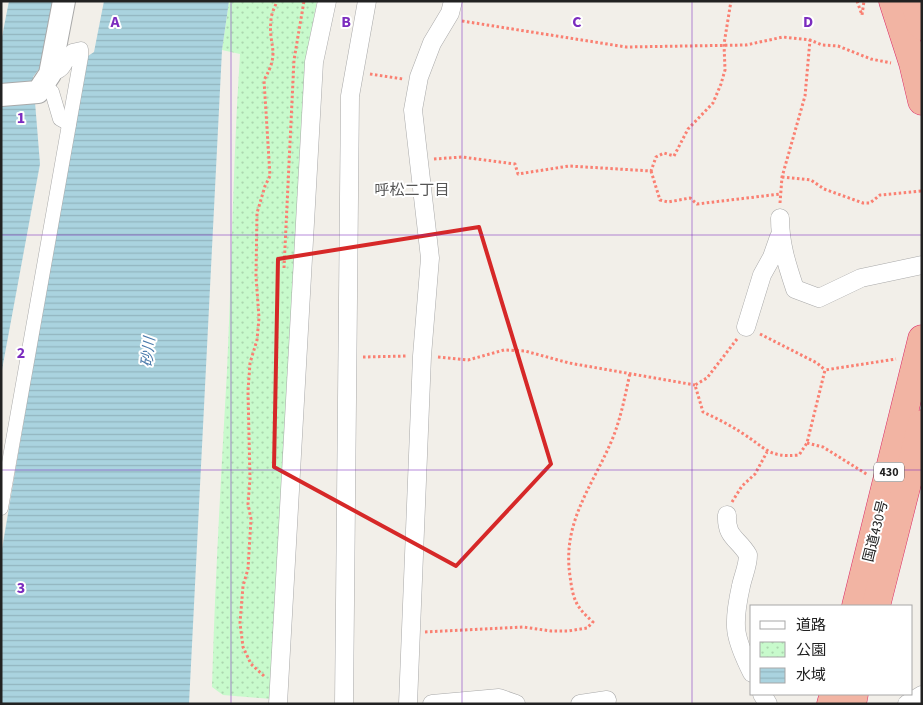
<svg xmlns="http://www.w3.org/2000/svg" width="923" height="705" viewBox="0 0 923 705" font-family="'Source Sans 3','Noto Sans JP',sans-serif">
<defs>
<pattern id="park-dots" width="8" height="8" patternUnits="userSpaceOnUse" patternTransform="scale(1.25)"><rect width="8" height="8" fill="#c8facc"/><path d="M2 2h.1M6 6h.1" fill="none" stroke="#acd6af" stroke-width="1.8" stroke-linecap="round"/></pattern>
<pattern id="water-rules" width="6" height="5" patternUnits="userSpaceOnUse" patternTransform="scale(1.25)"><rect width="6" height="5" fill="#aad3df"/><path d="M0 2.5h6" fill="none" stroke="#92b5bf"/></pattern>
</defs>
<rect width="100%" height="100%" fill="#f2efe9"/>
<path fill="url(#park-dots)" d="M229,1h88l-10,51 -35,647 -49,-4 -11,-8c3,-106 9,-211 15,-316 5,-106 6,-212 13,-317l-18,-4z"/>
<g fill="url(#water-rules)">
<polygon points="9,1 53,1 42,65 33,77 40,164 1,375 1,42"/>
<polygon points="104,1 229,1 222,50 189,704 1,704 1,555 85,58 94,52"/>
</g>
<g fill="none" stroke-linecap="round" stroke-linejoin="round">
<g stroke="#a9a9a9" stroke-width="15">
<g id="pedestrian">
<polyline points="45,85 52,92 60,119 69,124"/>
<path d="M1,508l80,-451v-8l-9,2c-7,12 -7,21 -22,23"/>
</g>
</g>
<g stroke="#a9a9a9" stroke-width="19">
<g id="minor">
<path d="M780,218c0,26 7,47 15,71l24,9 42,-20 61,-13"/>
<polyline points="746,327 762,275 772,257 779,237"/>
<path d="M727,515c-1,23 11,23 21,40 0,11 -5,21 -7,31 -9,40 -7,51 11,87"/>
<polyline points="762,694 768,704"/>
<polyline points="278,704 314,62 327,1"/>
<polyline points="344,704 350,96 367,1"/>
<polyline points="408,704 422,356 430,258 413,110 419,77 432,43 450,13 453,1"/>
<polyline points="432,704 499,698 516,704"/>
<polyline points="580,704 607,700"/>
<polyline points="907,704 922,695"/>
</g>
</g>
<g stroke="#a9a9a9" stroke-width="24">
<polyline id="tertiary" points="1,95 38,92 50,74 64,1"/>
</g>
<g stroke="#dc2a67" stroke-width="29">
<g id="trunk">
<polyline points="893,1 913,63 922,101"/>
<polyline points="914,1 922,26"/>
<polyline points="856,606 922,339"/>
<polyline points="876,606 922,424"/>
<polyline points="831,704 834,694"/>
<polyline points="852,704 854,694"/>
</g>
</g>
<g stroke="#fa8072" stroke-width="3" stroke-dasharray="2.5 2.5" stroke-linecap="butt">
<polyline points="857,1 862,15 864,1"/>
<polyline points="462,21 626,47 746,45 783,37 810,40 822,45 838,46 871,59 891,63"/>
<polyline points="370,74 403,79"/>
<polyline points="434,159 462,157 515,164 518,174 569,166 651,171 656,157 664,153 674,156 688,129 713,103 721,84 725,70 724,44 731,1"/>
<polyline points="651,171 660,200 668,202 690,198 697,204 780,194"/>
<polyline points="782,177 811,180 824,189 863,203 870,203 880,195 922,191"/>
<polyline points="780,203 782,177 805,96 810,40"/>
<polyline points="284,268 294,60 304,1"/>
<polyline points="760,334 817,363 825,370"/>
<path d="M737,339l-30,39 -12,7 8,27c13,6 27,13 39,21 24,15 26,25 57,22l8,-12 18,-73 71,-11"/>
<polyline points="363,357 407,356"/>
<polyline points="438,357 468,360 504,350 525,351 569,363 695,385"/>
<polyline points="807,443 823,447 868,475"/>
<polyline points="732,502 742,486 755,474 767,452"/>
<path d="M425,632l98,-5 28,4h17l19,-3 6,-6c-18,-16 -20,-23 -23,-46 -8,-54 22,-89 42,-136 9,-22 13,-44 18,-67"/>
<path d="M264,676l-13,-12 -8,-17 -3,-24 3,-37 5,-17 3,-50 -3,-15 2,-25 -2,-88 2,-28 7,-23 2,-22 -3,-42 1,-63 8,-27 5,-10 -6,-96c17,-29 4,-33 7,-60 0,-6 4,-13 6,-19"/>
</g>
<use href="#pedestrian" stroke="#fff" stroke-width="14"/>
<use href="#minor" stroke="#fff" stroke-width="18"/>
<use href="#tertiary" stroke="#fff" stroke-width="22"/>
<use href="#trunk" stroke="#f2b4a3" stroke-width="28"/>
</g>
<path fill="none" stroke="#d62828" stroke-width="4" stroke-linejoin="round" d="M479,227l72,237 -95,102 -182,-99 4,-208z"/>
<path fill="none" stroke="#7b2cbf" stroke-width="1" stroke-opacity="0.55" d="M231,1v703M462,1v703M692,1v703M1,235h921M1,470h921"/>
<g text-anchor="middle" stroke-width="4" stroke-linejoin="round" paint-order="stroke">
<rect fill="#fff" stroke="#646464" stroke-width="1" x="874" y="462.5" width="30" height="19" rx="4"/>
<g font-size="12" font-weight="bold" fill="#222">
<text x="889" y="476">430</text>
</g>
<g font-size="14" fill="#222" stroke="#fff">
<text transform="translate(875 531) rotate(-76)" y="5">国道430号</text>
</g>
<g font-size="15" fill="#555" stroke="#fff">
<text x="412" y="195">呼松二丁目</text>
</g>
<g font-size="15" font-style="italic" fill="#4a7aab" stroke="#fff">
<text transform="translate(148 352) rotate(-84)" y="5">砂川</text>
</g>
</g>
<g font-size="16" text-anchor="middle" font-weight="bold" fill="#7b2cbf" stroke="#fff" stroke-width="4" stroke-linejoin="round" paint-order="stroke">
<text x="115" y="27">A</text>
<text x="346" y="27">B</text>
<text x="577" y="27">C</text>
<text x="808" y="27">D</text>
<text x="21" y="123">1</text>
<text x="21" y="358">2</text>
<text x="21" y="593">3</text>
</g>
<rect width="923" height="705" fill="none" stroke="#222222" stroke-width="5"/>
<rect x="750" y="605" width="162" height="90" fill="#ffffff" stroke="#a7a7a7"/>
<rect x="760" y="621" width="25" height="8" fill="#ffffff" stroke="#a7a7a7"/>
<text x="796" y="630" font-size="15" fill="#222222">道路</text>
<rect x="760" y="642" width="25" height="15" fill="url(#park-dots)" stroke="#a7a7a7"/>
<text x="796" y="655" font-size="15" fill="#222222">公園</text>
<rect x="760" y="668" width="25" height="15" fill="url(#water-rules)" stroke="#a7a7a7"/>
<text x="796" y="680" font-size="15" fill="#222222">水域</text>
</svg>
